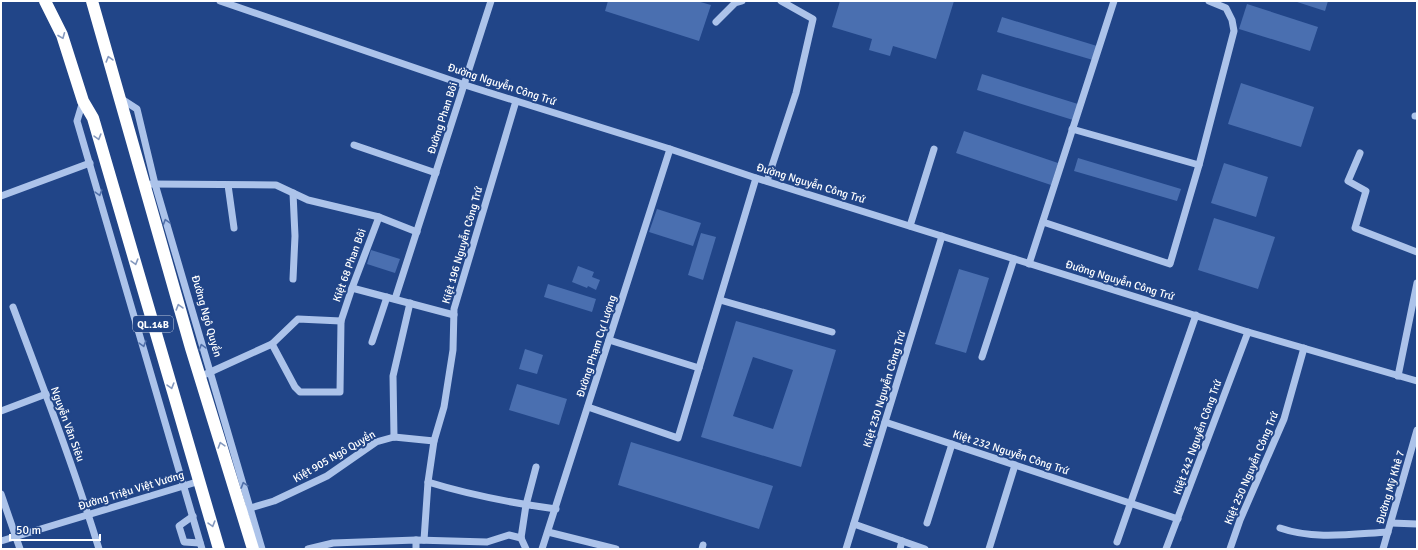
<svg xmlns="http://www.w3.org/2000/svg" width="1418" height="550" viewBox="0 0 1418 550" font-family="Signika,sans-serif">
<rect width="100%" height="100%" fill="#214588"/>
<g fill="#4a6fb0" fill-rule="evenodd">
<polygon points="608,1 697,1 711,5 699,41 605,11"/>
<polygon points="840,1 954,1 936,59 893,46 890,56 869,50 872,39 832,27"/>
<polygon points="1294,1 1328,1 1325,11"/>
<polygon points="1247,4 1318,27 1310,51 1239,29"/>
<polygon points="1002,17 1097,46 1093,60 997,32"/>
<polygon points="982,74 1078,104 1073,120 977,90"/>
<polygon points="1241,83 1314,107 1301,147 1228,124"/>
<polygon points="964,131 1058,163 1051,185 956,153"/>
<polygon points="1078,158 1181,189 1177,201 1074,171"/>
<polygon points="1224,163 1268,177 1256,217 1211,203"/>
<polygon points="657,209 701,223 693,246 649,232"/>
<polygon points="1214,218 1275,237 1258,289 1198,270"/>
<polygon points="701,233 716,237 703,280 688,275"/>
<polygon points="371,250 400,259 395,273 367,264"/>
<polygon points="578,266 594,272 592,277 600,280 596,290 588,286 587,288 572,282"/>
<polygon points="959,269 989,278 966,353 935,344"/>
<polygon points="548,284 596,299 592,312 544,297"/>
<path d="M736,321l100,29 -35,117 -100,-30zM753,357l40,13 -20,59 -40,-13z"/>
<polygon points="525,349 543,355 537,374 519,369"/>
<polygon points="517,384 567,399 559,425 509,410"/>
<polygon points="631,442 773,486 759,529 618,485"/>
</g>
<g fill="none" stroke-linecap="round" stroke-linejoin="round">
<g stroke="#acc3ea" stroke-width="7">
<polyline points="220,1 465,85 670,149 756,178 1248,332 1417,381"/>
<polyline points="716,22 735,3 742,1"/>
<polyline points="120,98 137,109 155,184 262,549"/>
<polyline points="83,101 77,121 202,549"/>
<polyline points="1415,116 1417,116"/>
<polyline points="1072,129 1199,165"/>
<polyline points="354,145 436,173"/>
<polyline points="1360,153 1348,181 1366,191 1355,228 1417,252"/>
<polyline points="767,181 796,93 813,19 781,1"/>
<polyline points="151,184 276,185 308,200 379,217 417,232"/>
<polyline points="228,185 234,228"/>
<polyline points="293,193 295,236 293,279"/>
<polyline points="1,196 90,163"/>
<polyline points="1043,222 1170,264 1199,165 1234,31 1232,20 1226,8 1209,1"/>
<polyline points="910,226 934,149"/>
<polyline points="1029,264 1114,1"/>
<polyline points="352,288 454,315"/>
<polyline points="395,299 491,1"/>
<polyline points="720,300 832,332"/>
<path d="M13,307c30,80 61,160 86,242"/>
<polyline points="609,340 699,368"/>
<polyline points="372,342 387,297"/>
<polyline points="272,344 298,319 341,321"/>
<polyline points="982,357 1014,259"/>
<polyline points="206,374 272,344 295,387 300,392 340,392 341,321 352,288 379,217"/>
<polyline points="1398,376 1417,283"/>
<polyline points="588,407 678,438 756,178"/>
<polyline points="1,411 46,394"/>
<polyline points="885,422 1178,519"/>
<polyline points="394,437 393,376 410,303"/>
<path d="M428,482c42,13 84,21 128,27"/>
<polyline points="1,494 20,549"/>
<polyline points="247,509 274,501 327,476 376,442 394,437 434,441"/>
<polyline points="193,516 179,526 184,542 200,543"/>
<polyline points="927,523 952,444"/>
<polyline points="1391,523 1417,524"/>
<polyline points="854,524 925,549"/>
<path d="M1280,528c34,12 72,6 108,4"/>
<polyline points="548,532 616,549"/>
<polyline points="521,538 526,505 536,467"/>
<polyline points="521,538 526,549"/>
<polyline points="424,540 428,482 434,441 444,407 453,350 454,309 516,101"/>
<polyline points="1,541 200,481"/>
<polyline points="1117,542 1196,315"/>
<polyline points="308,549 333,543 416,540 487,542 509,535 521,538"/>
<polyline points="416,549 416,540"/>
<polyline points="542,549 670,149"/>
<polyline points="702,549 703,545"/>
<polyline points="846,549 942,236"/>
<polyline points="900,549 902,541"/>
<polyline points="989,549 1015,465"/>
<polyline points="1166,549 1248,332"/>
<polyline points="1230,549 1240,520 1284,419 1304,348"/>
<polyline points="1383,549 1417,430"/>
</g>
<g stroke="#fff" stroke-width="12">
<polyline points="45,1 62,35 83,101 93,118 219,549"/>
<polyline points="92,1 191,348 253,549"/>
</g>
</g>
<defs><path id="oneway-chevron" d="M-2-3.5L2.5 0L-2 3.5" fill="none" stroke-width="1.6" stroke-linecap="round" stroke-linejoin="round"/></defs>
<g stroke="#8599be">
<use href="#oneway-chevron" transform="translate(62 36) rotate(68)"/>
<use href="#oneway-chevron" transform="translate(109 59) rotate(-106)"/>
<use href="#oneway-chevron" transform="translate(98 137) rotate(74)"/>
<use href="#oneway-chevron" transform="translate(135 262) rotate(74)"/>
<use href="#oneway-chevron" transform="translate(179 307) rotate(-106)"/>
<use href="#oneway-chevron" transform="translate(171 386) rotate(74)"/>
<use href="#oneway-chevron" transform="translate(221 445) rotate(-107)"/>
<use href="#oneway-chevron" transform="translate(212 524) rotate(74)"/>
</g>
<g stroke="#5271aa">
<use href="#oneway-chevron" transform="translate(99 193) rotate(74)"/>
<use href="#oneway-chevron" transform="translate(166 222) rotate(-106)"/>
<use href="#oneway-chevron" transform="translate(143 344) rotate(74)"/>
<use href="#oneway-chevron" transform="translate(202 347) rotate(-106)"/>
<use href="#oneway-chevron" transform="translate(244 485) rotate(-107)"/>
</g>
<g text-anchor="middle" stroke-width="4" stroke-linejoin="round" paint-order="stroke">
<rect fill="#214588" stroke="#bcc7db" stroke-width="1" x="133" y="316" width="40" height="16" rx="3"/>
<g font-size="10" font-weight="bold" fill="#fff">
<text x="153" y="328">QL.14B</text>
</g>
<g font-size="11" fill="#fff" stroke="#214588">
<text transform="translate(502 84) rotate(18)" y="4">Đường Nguyễn Công Trứ</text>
<text transform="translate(442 118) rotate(-72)" y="4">Đường Phan Bôi</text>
<text transform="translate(811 183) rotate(17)" y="4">Đường Nguyễn Công Trứ</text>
<text transform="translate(462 245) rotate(-74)" y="4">Kiệt 196 Nguyễn Công Trứ</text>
<text transform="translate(349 265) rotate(-70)" y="4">Kiệt 68 Phan Bôi</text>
<text transform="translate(1120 280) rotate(17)" y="4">Đường Nguyễn Công Trứ</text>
<text transform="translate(207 316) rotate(74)" y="4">Đường Ngô Quyền</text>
<text transform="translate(596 346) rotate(-72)" y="4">Đường Phạm Cự Lượng</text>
<text transform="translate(884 389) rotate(-73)" y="4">Kiệt 230 Nguyễn Công Trứ</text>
<text transform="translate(68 424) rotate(70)" y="4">Nguyễn Văn Siêu</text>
<text transform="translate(1197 437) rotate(-70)" y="4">Kiệt 242 Nguyễn Công Trứ</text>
<text transform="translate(1011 452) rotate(18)" y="4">Kiệt 232 Nguyễn Công Trứ</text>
<text transform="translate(334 456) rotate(-30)" y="4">Kiệt 905 Ngô Quyền</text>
<text transform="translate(1251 468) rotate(-67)" y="4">Kiệt 250 Nguyễn Công Trứ</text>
<text transform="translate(1390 487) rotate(-74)" y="4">Đường Mỹ Khê 7</text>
<text transform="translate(131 490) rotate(-17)" y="4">Đường Triệu Việt Vương</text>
</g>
</g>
<rect width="1418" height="550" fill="none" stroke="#ffffff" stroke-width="4"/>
<path d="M10 534v6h90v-6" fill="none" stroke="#ffffff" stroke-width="2"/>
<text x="16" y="534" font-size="12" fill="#ffffff" stroke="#214588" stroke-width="3" paint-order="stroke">50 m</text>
</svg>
